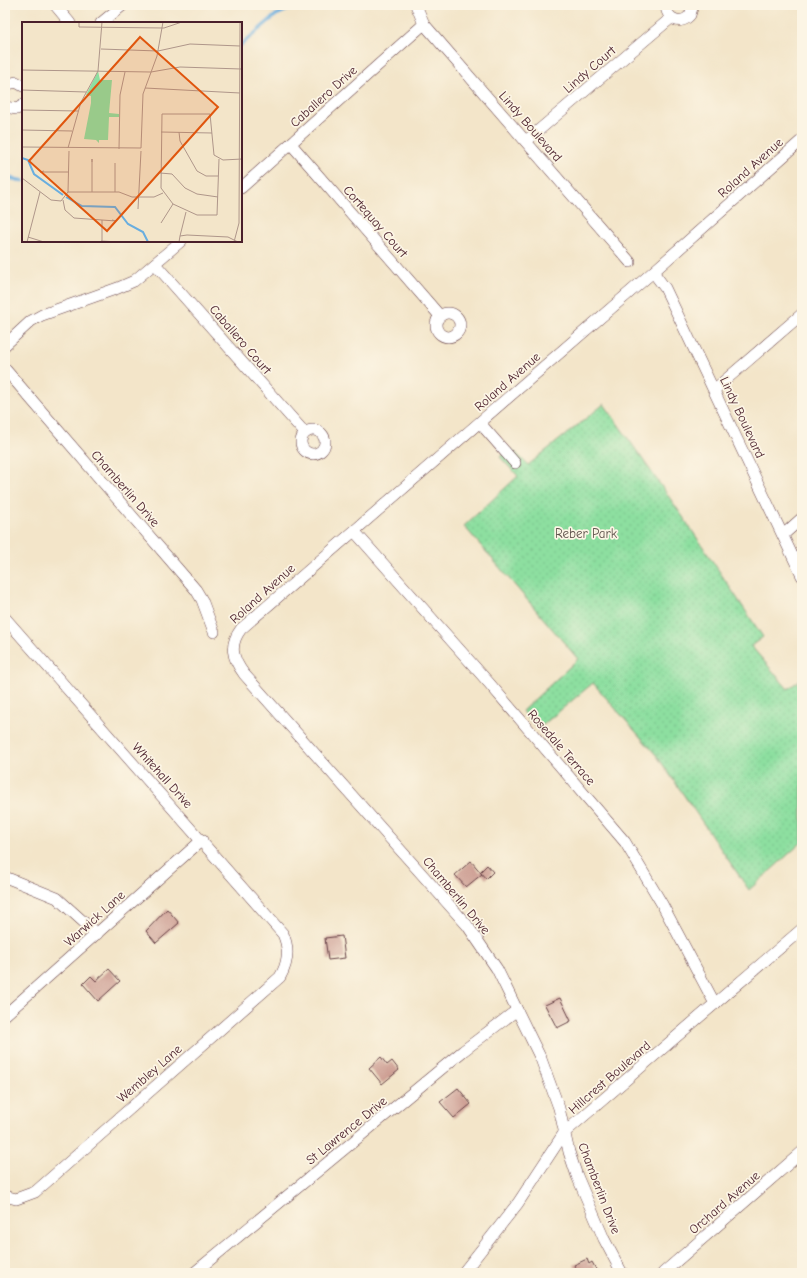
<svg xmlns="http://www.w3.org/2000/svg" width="807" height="1278" viewBox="0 0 807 1278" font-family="'Comic Neue',sans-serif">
<defs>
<pattern id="park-dots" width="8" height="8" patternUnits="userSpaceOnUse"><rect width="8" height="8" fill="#8ddfa0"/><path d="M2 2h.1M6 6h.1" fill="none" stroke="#7bbf8a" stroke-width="1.8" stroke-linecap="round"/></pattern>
</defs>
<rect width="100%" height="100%" fill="#fcf5e5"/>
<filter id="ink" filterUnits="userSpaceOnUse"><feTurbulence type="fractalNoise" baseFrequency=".025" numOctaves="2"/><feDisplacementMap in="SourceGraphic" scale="8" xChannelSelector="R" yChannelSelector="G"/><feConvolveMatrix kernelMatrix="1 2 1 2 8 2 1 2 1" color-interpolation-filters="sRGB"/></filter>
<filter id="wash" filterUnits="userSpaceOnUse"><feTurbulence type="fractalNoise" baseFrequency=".012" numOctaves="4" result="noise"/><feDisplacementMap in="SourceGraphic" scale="16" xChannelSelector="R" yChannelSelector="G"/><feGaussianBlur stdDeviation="0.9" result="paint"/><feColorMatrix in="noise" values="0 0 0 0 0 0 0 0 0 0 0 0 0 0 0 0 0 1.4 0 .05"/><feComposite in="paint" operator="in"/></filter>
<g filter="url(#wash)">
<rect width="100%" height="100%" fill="#f3e5c9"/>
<polygon fill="url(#park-dots)" stroke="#6c7f66" points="604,404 683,517 763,637 751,646 788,689 802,678 802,842 749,890 657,756 593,683 538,729 522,711 578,659 464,526 518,476 500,457 511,448 528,465"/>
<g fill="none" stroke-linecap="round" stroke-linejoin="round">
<g stroke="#69aedf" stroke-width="3.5">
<polyline points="241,45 276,15 299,5"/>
<polyline points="5,177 23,181"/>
</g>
</g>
<g id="blocks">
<g fill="#ca998e">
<polygon points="471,861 482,874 466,887 455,875"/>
<polygon points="487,865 493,872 486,879 480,872"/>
<polygon points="167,909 179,923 156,943 146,931"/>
<polygon points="342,936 345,958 328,960 325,938"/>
<polygon points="109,969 120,981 98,1001 83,984 91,976 96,981"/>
<polygon points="560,998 571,1021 557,1028 545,1005"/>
<polygon points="381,1057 387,1065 392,1061 399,1070 382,1084 369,1068"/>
<polygon points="458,1088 471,1104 454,1118 440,1102"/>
<polygon points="587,1259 589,1264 592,1262 598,1273 572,1273 577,1270 574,1265"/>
</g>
</g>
</g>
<g filter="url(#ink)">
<use href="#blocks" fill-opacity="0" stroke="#633d43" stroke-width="1"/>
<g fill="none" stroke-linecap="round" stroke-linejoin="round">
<g stroke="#633d43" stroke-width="12">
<g id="street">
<polyline points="55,5 70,23"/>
<polyline points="416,5 424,24 630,262"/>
<path d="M666,5c0,14 15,21 24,10l3,-10"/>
<polyline points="101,23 123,5"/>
<polyline points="5,85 16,82 23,86"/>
<polyline points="5,107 17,109 23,105"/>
<polyline points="526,141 671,18"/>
<polyline points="291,144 440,316"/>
<polyline points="241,188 424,24"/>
<polyline points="155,264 305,433"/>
<polyline points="653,272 665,288 802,576"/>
<circle cx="448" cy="325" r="12"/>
<polyline points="5,345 31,321 42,315 118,288 134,281 181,241"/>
<polyline points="5,369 196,590 202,600 214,632"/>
<polyline points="715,389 802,314"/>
<polyline points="480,423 515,463"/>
<circle cx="313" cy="442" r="12"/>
<polyline points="355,532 489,683 625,842 662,904 715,1004"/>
<polyline points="783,535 802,518"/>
<path d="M5,618l278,316c7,16 5,29 -3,43l-245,215 -19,7 -11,-3"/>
<polyline points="5,877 57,898 97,934"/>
<polyline points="5,1015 202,840"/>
<polyline points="194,1273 463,1051 517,1010"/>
<polyline points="463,1273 518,1203 564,1133 802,929"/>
<path d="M622,1273l-18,-34 -27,-63 -8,-24 -10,-44 -18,-49 -44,-90 -30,-44 -223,-251c-12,-16 -15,-29 -3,-45l412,-357 149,-132"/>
<polyline points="663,1273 802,1152"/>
</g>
</g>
<use href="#street" stroke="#fff" stroke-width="11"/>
</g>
</g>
<g text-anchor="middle" stroke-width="3.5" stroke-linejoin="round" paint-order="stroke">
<g font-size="13" fill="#4a1f2b" stroke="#fcf5e5">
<text transform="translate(589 69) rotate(-41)" y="5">Lindy Court</text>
<text transform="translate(323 96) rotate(-42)" y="5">Caballero Drive</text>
<text transform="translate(531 126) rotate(49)" y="5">Lindy Boulevard</text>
<text transform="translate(750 167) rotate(-42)" y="5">Roland Avenue</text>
<text transform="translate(376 221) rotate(49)" y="5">Cortequay Court</text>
<text transform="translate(241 339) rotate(49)" y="5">Caballero Court</text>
<text transform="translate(507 381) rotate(-41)" y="5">Roland Avenue</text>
<text transform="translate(743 417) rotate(65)" y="5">Lindy Boulevard</text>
<text transform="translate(126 488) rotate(49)" y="5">Chamberlin Drive</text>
<text transform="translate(262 593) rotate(-42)" y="5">Roland Avenue</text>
<text transform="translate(562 747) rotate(49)" y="5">Rosedale Terrace</text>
<text transform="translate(163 775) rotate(48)" y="5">Whitehall Drive</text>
<text transform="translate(457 895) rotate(50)" y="5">Chamberlin Drive</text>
<text transform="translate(94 918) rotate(-42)" y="5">Warwick Lane</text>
<text transform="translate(149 1073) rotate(-41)" y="5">Wembley Lane</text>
<text transform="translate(609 1077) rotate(-41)" y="5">Hillcrest Boulevard</text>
<text transform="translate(346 1130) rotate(-39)" y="5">St Lawrence Drive</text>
<text transform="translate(600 1188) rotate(69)" y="5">Chamberlin Drive</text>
<text transform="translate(724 1202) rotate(-41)" y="5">Orchard Avenue</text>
</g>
<g font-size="13" fill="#5b4f48" stroke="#fcf5e5">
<text x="586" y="538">Reber Park</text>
</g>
</g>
<g transform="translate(22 22)">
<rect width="220" height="220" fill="#f3e5c9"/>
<path d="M76,49l2,9h12l-3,33 10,1v3h-10l-1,23h-9v3l-3,-3 -12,-1 7,-36v-7l-5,-1z" fill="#8ddfa0"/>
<path fill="none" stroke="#69aedf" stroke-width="2" d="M0,136l6,2 6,14 29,21M44,175l16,9 33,1 13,17 15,8 5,10"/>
<path fill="none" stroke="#af968a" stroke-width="1" d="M57,0v5l85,1 18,-6M79,27l57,2 32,-7 50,2M0,48l129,2 29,-5 61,2M123,66l95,5M0,68l64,2M0,88l56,1M0,108l50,1M139,110l51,1M157,110l1,9 17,30 9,5h12M0,125l119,1 2,-54 14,-38 6,-34M46,126l13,-46 17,-31 4,-49M97,127l1,-54 5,-23M197,137l-2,56h-20l-24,-11 -12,-16 1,-74h48l4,41 9,5 19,-1M22,149l-4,1h29M138,151l12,1 13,14 12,6 21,3M0,156l29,22 10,1 7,-9 1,-41M46,170h51l13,5h22l9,-4M70,170v-33v3M93,170v-29M41,178l2,10 9,8 42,3 -4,-1M116,187l3,-58M139,201l12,-19M158,214l6,-24M6,215l16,5M79,219l18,1M5,220l13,-50M45,220h20M80,220v-22M157,220l1,-6 7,-1 41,2 10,5M212,220l5,-19 1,-201"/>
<path fill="#e0560e" fill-opacity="0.15" stroke="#e0560e" stroke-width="2" d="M118,15l78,70 -111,124 -78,-70z"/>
<rect width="220" height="220" fill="none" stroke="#4a1f2b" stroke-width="2"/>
</g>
<rect width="807" height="1278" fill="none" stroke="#fcf5e5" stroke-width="20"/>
</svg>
